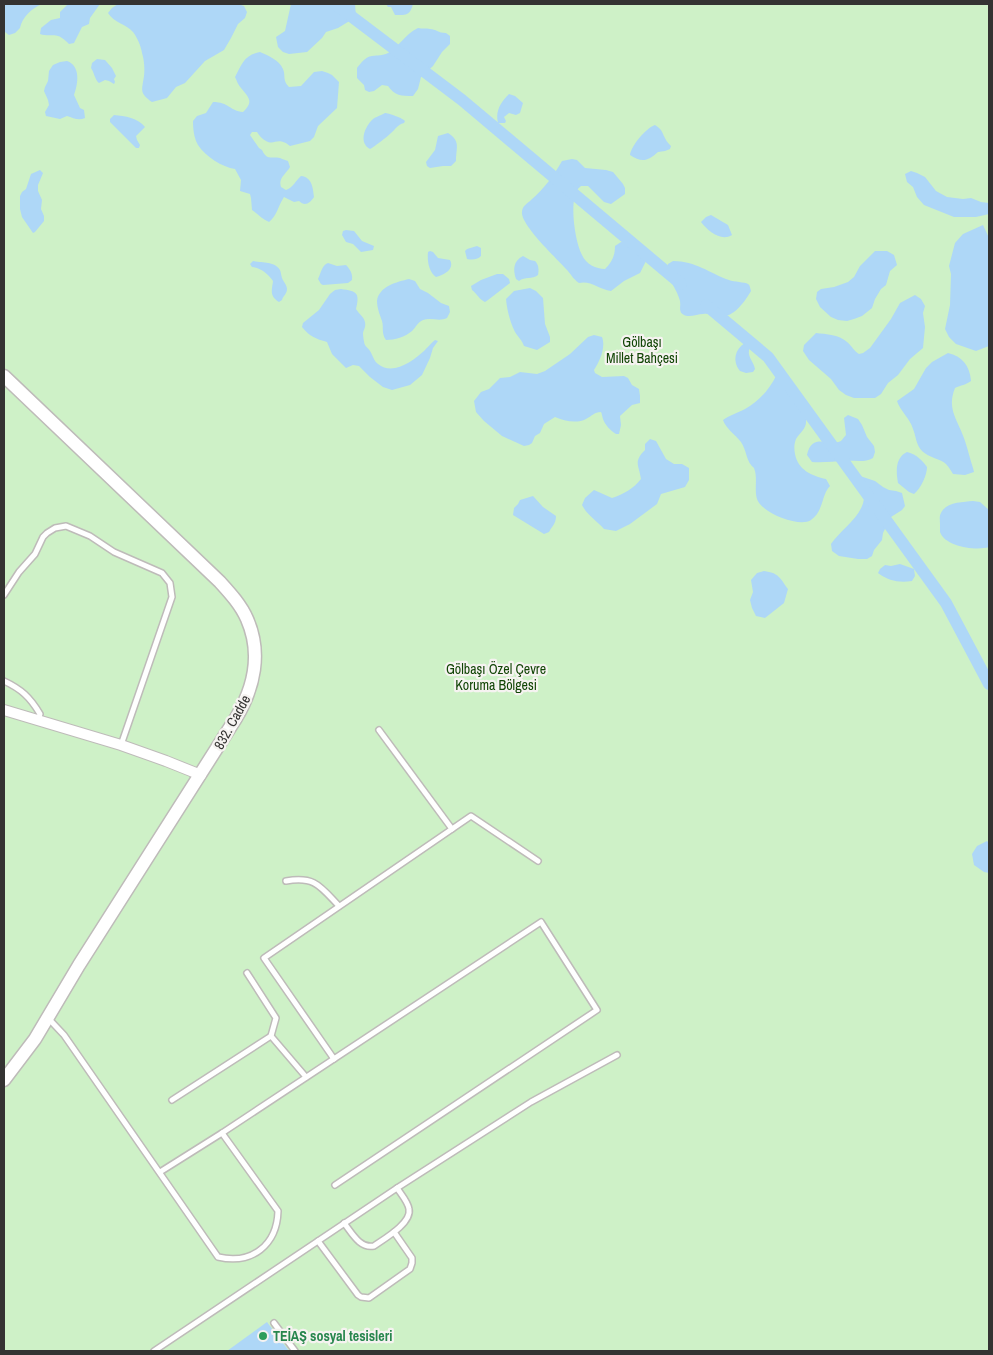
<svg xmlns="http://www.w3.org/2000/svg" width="993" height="1355" viewBox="0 0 993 1355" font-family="'Archivo Narrow',sans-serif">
<rect width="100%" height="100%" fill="#f6f3f1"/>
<rect fill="#cef1c7" x="4" y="4" width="985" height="1347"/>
<g fill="#aed7f7">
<path d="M4,4h38c-10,4 -20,13 -22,24l-5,5 -6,2 -4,-3z"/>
<path d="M71,4h29l-10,14 -1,6 -7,3 -8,16 -5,1c-2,-2 -4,-4 -7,-6 -6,-5 -14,-1 -22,-4l1,-6 10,-8 9,-2v-6l7,-7z"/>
<path d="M118,4h120l6,2 3,6 -2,6 -7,6 -7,14 -7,12 -19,11 -20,22 -9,4 -9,11 -15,4c-13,-9 -10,-12 -8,-26 1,-7 0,-17 -2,-23 -1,-7 -5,-16 -9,-21 -7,-8 -19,-9 -25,-19l4,-5z"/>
<polygon points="291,4 355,4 356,17 338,28 326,32 322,38 307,52 289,54 283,52 278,47 276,37 285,31"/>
<path d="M386,4h27c-3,12 -7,11 -18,11l-4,-8h-3z"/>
<path d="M418,28c4,1 8,0 12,1 6,0 8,4 16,4l4,3v8l-8,8 -9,14 -12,11 -3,12 -5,7c-12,0 -18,0 -25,-10l-6,-1 -8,6 -5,1 -4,-2 -1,-5 -7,-7v-10c4,-5 8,-11 15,-12 6,-1 10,0 16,-3 12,-7 17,-19 30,-25z"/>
<path d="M260,52c9,4 19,8 23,17 3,7 -1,11 6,18l12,-1 13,-14 8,-1 6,2 4,2 7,7 -2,26 -19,18 -4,11 -4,4 -20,5c-13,-10 -15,0 -24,-5 -4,-2 -7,-6 -9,-9h-5l-2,3 9,13 3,2c5,11 9,6 18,8 2,1 5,2 8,3l2,6c-4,7 -12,11 -9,20l5,3c8,-3 9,-9 15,-14 11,1 12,12 13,21 -4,6 -9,10 -15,4l-5,1 -10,-5c-6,9 -7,19 -15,25 -7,-3 -11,-8 -17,-12l-1,-12 -1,-4 -10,-3 1,-11 -6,-11c-13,-2 -29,-12 -37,-24 -4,-7 -5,-16 -5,-24l4,-5 9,-3 7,-11c16,0 17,9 30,10 11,-11 6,-14 -2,-24 -3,-3 -4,-7 -6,-11 7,-13 9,-22 25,-25z"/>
<path d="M97,59l8,1 7,8 4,8 -2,3 1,3 -1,2 -5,-3 -4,-1 -6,3c-4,-3 -5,-11 -8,-15l1,-5z"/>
<path d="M67,61c14,5 11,23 7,34l6,13 4,2 1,8c-6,3 -12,0 -18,-2l-7,3 -14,-3 -1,-4 4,-7 -1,-5 -4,-9 1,-4 3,-6 1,-10 4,-6 7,-3z"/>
<path d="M509,94l6,2 8,7 -3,10 -4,2 -7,-2 -5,4 2,4 -1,2h-7c-3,-12 3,-21 11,-29z"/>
<path d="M385,113c3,0 18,5 20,8l-1,2c-7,2 -8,6 -13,10 -4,4 -17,14 -21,16 -11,-6 -6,-20 1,-28 3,-4 9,-5 14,-8z"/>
<path d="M114,115c11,1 24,3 31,12l-9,9 1,4 3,5 -1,3h-3l-26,-26v-3z"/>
<path d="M655,125c8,5 7,8 11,15 1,2 3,4 5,6l-1,3 -5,2 -7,1c-10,9 -16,11 -28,3 1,-9 16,-27 25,-30z"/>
<path d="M448,133c13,8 8,15 8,28l-5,5h-8l-13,2 -3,-2 -1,-4 9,-12 3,-14z"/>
<path d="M572,159l5,1 8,8 21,2 7,2 10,12 2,4v6l-14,10 -7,-2 -16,-16h-7c-2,2 -5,4 -5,6 -6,14 -1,50 6,63 4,9 14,14 23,14 7,-7 10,-13 10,-23l6,-4 18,2 6,3 2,6 -1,8 -6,12 -16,8 -13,10c-12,-2 -21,-11 -32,-8 -6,-4 -8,-9 -13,-14 -9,-10 -46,-45 -44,-57 0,-6 6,-9 9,-12 13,-11 23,-25 31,-39z"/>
<polygon points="40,170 43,173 38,185 38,191 42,200 41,209 44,216 44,221 35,232 33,233 22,217 20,209 20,196 22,192 26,189 31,174"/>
<polygon points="911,171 917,173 925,177 936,191 947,197 963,199 971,198 981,202 989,203 989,214 976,217 954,217 924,205 917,197 913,187 907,182 905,174"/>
<path d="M711,215l17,10 4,10c-11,7 -24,-4 -31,-13l5,-5z"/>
<polygon points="983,225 989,238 989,346 976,351 956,344 949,337 945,329 950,305 951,274 949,266 955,243 963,234"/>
<polygon points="346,230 354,231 362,241 374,246 373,250 361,252 353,244 346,242 342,235 343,231"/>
<path d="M477,246l4,2v8c-4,4 -9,4 -14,3l-2,-8 2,-2z"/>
<path d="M430,251l3,1 5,6 12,2c5,9 -6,15 -14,17 -7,-5 -9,-16 -8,-25z"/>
<polygon points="875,251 887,251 894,255 897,265 890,271 886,285 881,289 875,299 872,308 862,316 854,319 847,321 838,320 831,317 820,307 816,299 817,292 821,289 834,287 848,282 854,277 860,266"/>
<path d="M523,256l7,4 5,1c4,4 4,9 3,14 -6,5 -13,1 -19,6l-3,-2c-3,-9 -3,-18 7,-23z"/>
<path d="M253,261c9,2 22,0 27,9 1,2 1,5 2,8 1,3 5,7 5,11 0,5 -4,7 -5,11l-3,2c-10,-6 -7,-12 -6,-21 -5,-7 -12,-13 -21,-14l-2,-3z"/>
<path d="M673,261c23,0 36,12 56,19 5,2 16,2 19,4 2,1 2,4 3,7 -5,9 -17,26 -28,25 -7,0 -13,-3 -20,-2 -5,0 -14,4 -19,1 -6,-3 -3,-8 -4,-14 -3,-13 -14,-22 -12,-37z"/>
<path d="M328,263l9,3 9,-1c4,4 7,9 6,15l-4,3 -25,2 -2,-1 -3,-5c3,-6 4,-14 10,-16z"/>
<path d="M497,274h6l6,5 1,4 -22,17 -3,2c-5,-2 -8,-8 -13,-12l-1,-4 10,-6z"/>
<path d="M409,279l6,2 5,8 8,4 13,10 8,3 1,6 -3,6c-8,4 -16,-1 -24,2 -5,2 -7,7 -11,11 -7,6 -17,9 -26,9 -5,-7 -2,-12 -4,-19 -2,-6 -5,-13 -5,-20 2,-15 20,-19 32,-22z"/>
<path d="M530,288l6,3 7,7 2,26 5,13v5l-13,8 -13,-4c-2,-6 -6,-9 -9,-14 -5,-10 -8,-22 -9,-33l8,-8z"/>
<path d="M341,289c16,2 19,4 15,20 3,5 8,8 9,13 1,5 -1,7 -2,11 0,3 1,10 2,12 1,2 4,4 5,6 3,5 4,10 8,13 15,12 35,-3 46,-13 4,-4 7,-8 11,-11l3,1 -5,7 -3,10 -8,17 -12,10 -18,5 -9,-3 -13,-10 -11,-11 -6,-1 -7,3 -14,-14 -5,-12c-11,-3 -18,-6 -25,-15l1,-4 16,-13 11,-16 5,-4z"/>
<path d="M915,295l6,4 4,7 -2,7 2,14 -2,21 -13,11 -12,16 -10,8 -7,11 -6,4h-21l-8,-3 -7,-5 -8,-11 -22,-19 -6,-9 1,-6 12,-12c10,1 24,2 31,9 5,4 7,9 12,12l4,-1 7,-5 21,-29 9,-16z"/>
<path d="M594,335l8,2c4,10 -2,24 -8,33l1,3 7,4 22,-1 4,2 4,7 7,4 1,7v7l-8,2 -12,11 1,9 -2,9h-3c-5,-3 -11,-9 -13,-15 -1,-3 -1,-5 -2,-7 -7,0 -9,4 -15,7 -9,5 -22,2 -31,-2l-11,7 -4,9 -5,3 -3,7 -3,2 -5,1 -22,-10 -18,-15 -8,-9 -2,-11 7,-9 8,-3 11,-11 10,-1 10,-5 17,2 8,-3 25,-17 18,-17z"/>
<path d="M745,343l5,4c-4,9 3,13 5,22l-2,3 -7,1 -6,-2c-8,-10 -5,-22 5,-28z"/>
<path d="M948,353c14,3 22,13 23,28 -5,4 -10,4 -16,7 -9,22 4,33 10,53 3,9 5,18 8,27l1,4 -9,3 -12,-1c-2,-3 -4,-7 -7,-10 -5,-5 -17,-6 -24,-13 -6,-6 -6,-15 -9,-22 -3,-11 -13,-18 -16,-28l17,-12 12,-21 6,-6z"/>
<path d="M776,376c12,4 8,6 14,16 4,7 15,19 16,27 1,10 -6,13 -10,20 -2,5 -2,10 -1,15 3,16 17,22 31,25l4,7c-9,9 -6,25 -19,34 -11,8 -50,-7 -54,-21 -3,-10 1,-21 -3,-31 -8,-6 -7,-17 -13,-26 -6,-8 -15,-13 -18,-22 7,-5 14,-7 22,-11 14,-8 24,-19 31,-33z"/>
<path d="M848,415l10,4 4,6 5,12 7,9 1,6 -2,6c-8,5 -19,2 -28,3 -11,0 -21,2 -33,1l-5,-7c5,-23 22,-8 34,-14 1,-1 4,-5 5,-6l-2,-17z"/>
<path d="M650,439l6,2 10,18 8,5h8l7,4v12l-4,7 -24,7 -4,10 -27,20 -14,7 -12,-2c-8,-9 -17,-14 -22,-24l3,-7 9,-8 18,8c12,-4 21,-9 29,-19 -2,-14 -8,-17 4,-29v-6z"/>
<path d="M907,452c9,2 15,8 20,15 0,8 -6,21 -13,27l-5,-2 -11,-9c-2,-12 -3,-25 9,-31z"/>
<path d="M860,476l15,5 8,6 6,3 7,1 6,2 3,13 -3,4 -11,7 -8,16 -1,7 -8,10 -2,6 -5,3h-9l-19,-3 -7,-5 -1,-7c10,-15 34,-29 33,-49 -1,-5 -4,-10 -6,-15z"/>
<path d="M533,496l10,11 13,9c0,8 -4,10 -7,16l-5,2 -31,-19 1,-7 4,-4 2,-4z"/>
<path d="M973,501l7,1 9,8v37c-12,4 -44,0 -49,-15 0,-1 0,-7 0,-8 0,-3 -1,-8 1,-11 5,-11 22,-11 32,-12z"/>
<path d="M900,564l14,5 1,7 -3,5c-13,2 -23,0 -34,-8l2,-4 5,-4 6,1z"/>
<path d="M764,571c15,2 16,7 24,18l-4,14 -19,15 -9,-2 -4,-8 -2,-8 3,-8 -2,-12 6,-7z"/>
<polygon points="987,841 989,843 989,873 984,872 974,865 972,854 977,846"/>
<polygon points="267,1322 289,1351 227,1351"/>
</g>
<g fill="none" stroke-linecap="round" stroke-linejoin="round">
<g stroke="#aed7f7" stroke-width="12">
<polyline points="335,4 462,100 681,284"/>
<polyline points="706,305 768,357 946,603 989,684"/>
</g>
<g stroke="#bebbb9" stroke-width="8">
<g id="service">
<polyline points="4,595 19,572 35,554 43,537 47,533 55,528 66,526 90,536 114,552 162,573 170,583 172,597 121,745"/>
<path d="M4,681c17,8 26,16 36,33l-2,6"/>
<polyline points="379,730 452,829"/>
<path d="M286,881c29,-5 34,5 53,25"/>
<polyline points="247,973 276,1018 271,1036 306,1077"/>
<path d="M48,1018l16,17 154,222c34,8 59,-12 60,-46l-56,-78"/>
<polyline points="334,1059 264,958 471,816 538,861"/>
<polyline points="172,1100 271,1036"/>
<polyline points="160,1172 222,1133 541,922 597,1010 335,1185"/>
<path d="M344,1223c8,10 16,26 30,23 10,-7 38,-23 35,-37 -1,-7 -8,-15 -12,-21"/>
<polyline points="318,1241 358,1295 361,1297 369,1298 410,1269 412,1263 412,1258 394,1232"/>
<polyline points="274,1323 295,1351"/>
<polyline points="154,1351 397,1188 531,1102 617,1055"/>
</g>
</g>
<g stroke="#bebbb9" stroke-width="12">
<polyline id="minor" points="4,710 121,745 166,761 201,775"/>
</g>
<g stroke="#bebbb9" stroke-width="15">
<path id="tertiary" d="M4,376l216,206c10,11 21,23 27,37 15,34 7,69 -11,99l-157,247 -44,74 -31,41"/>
</g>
<use href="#service" stroke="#fff" stroke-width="5"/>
<use href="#minor" stroke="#fff" stroke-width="10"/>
<use href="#tertiary" stroke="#fff" stroke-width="12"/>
</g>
<circle fill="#2e9e5b" stroke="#f6f3f1" stroke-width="2" cx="263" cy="1336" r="5"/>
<g text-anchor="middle" stroke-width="4.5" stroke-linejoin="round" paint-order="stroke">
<g font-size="14" fill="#114505" stroke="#f6f3f1">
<text x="642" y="347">Gölbaşı<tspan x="642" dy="16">Millet Bahçesi</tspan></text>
<text x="496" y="674">Gölbaşı Özel Çevre<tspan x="496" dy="16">Koruma Bölgesi</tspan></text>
</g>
<g font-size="14" fill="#343332" stroke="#f6f3f1">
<text transform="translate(232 722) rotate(-61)" y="5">832. Cadde</text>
</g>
<g font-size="14" font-weight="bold" fill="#27864d" stroke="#f6f3f1" text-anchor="start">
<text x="273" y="1341">TEİAŞ sosyal tesisleri</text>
</g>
</g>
<rect width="993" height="1355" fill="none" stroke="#343332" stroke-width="10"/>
</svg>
